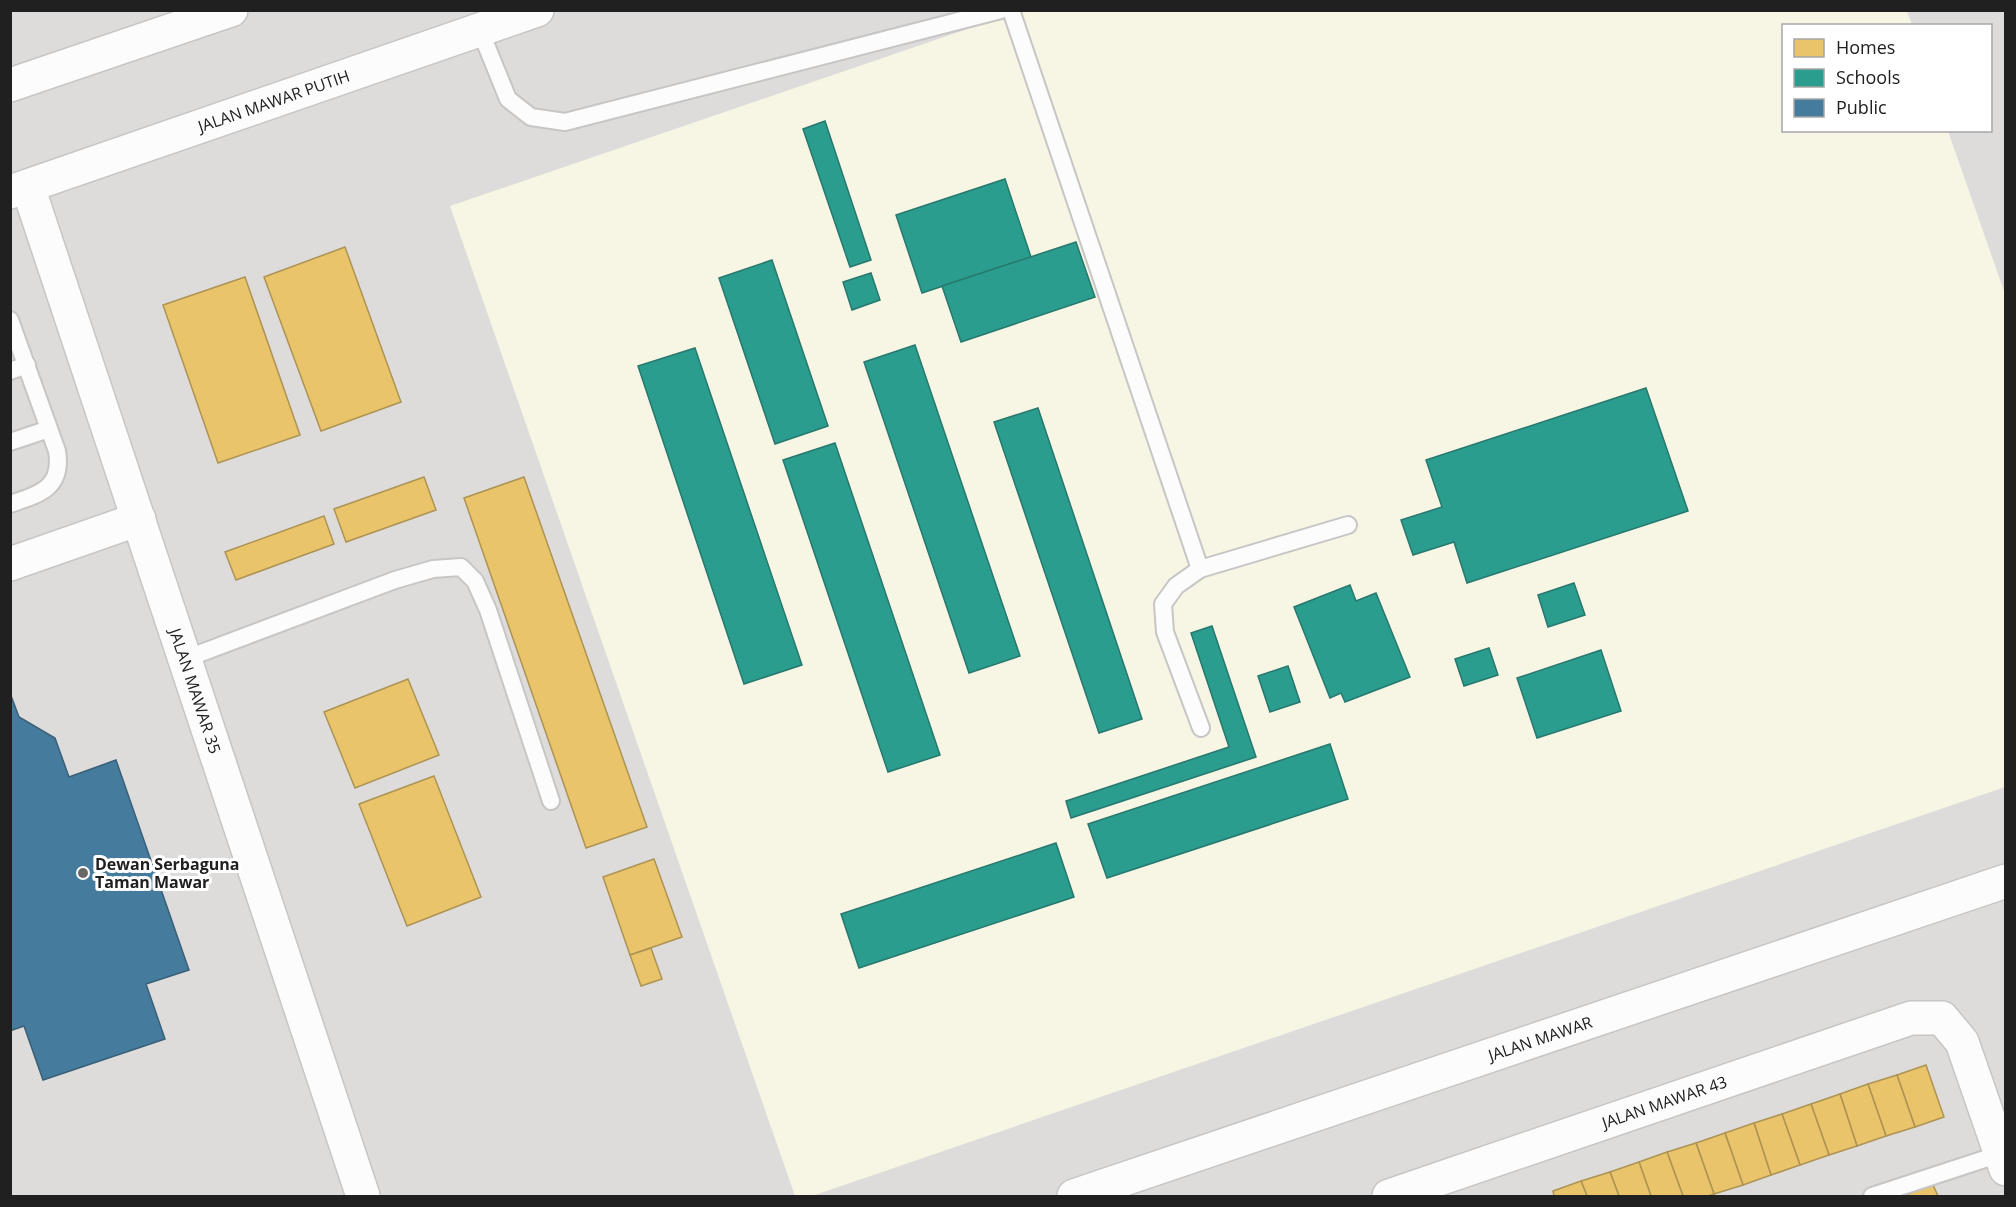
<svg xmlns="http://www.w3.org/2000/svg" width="2016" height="1207" viewBox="0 0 2016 1207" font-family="'Open Sans',sans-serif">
<rect width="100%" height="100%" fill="#eeece9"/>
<path fill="#dddcda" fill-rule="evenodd" d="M11,11h1994v1185h-1994zM1784,26h206v104h-206z"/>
<polygon fill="#f7f5e4" points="1020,11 1907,11 1912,25 1784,26 1784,130 1948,131 2005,294 2005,787 812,1196 795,1196 450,206"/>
<g fill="#e9c46a" stroke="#ad9354" stroke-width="1.5">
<polygon points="345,247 401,402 321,431 264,277"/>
<polygon points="245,277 300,435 218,463 163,305"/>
<polygon points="424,477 436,510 346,542 334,509"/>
<polygon points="524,477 647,827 586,848 464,498"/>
<polygon points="324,516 334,544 236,580 225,552"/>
<polygon points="408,679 439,755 355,788 324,712"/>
<polygon points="434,776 481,897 407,926 359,804"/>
<polygon points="654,859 682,937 630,955 603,877"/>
<polygon points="651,948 662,979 641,986 630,955"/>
<polygon points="1926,1065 1944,1117 1915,1127 1897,1075"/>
<polygon points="1897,1075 1915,1127 1886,1136 1868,1084"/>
<polygon points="1868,1084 1886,1136 1857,1146 1840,1094"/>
<polygon points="1840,1094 1857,1146 1829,1155 1811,1104"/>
<polygon points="1811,1104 1829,1155 1800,1165 1782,1114"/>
<polygon points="1782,1114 1800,1165 1771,1175 1754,1123"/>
<polygon points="1754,1123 1771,1175 1743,1185 1725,1133"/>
<polygon points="1725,1133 1743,1185 1714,1194 1696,1143"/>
<polygon points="1696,1143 1714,1194 1708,1196 1683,1196 1667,1152"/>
<polygon points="1667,1152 1683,1196 1651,1196 1639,1162"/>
<polygon points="1639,1162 1651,1196 1619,1196 1610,1172"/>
<polygon points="1610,1172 1619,1196 1587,1196 1581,1181"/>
<polygon points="1581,1181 1587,1196 1554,1196 1553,1191"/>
<polygon points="1933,1185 1938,1196 1906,1196 1905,1195"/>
</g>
<g fill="#2a9d8f" stroke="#27786e" stroke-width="1.5">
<polygon points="825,121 871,260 850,267 803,129"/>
<polygon points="1005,179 1031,257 922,293 896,215"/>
<polygon points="1076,242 1095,297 961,342 942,286"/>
<polygon points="772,260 828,426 775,444 719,278"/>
<polygon points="871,273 880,300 852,310 843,282"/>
<polygon points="915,345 1020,656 969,673 864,362"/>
<polygon points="695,348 802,665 744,684 638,366"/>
<polygon points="1646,388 1688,511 1467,583 1454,542 1413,555 1401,520 1442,507 1426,460"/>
<polygon points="1038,408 1142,719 1099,733 994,422"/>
<polygon points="835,443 940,755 888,772 783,460"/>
<polygon points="1574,583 1585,615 1548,627 1538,595"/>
<polygon points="1350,585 1356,601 1376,593 1410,677 1345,702 1341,693 1330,698 1294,607"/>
<polygon points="1212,626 1256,757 1071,818 1066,801 1229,747 1191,633"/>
<polygon points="1489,648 1498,675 1464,686 1455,659"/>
<polygon points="1601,650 1621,711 1537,738 1517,678"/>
<polygon points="1288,666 1300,702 1270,712 1258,676"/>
<polygon points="1330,744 1348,799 1107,878 1088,824"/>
<polygon points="1056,843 1074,897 859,968 841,914"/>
</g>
<polygon fill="#457b9d" stroke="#3a6078" stroke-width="1.5" points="10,693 19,717 55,738 69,777 116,760 189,970 146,984 165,1039 43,1080 24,1026 10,1031"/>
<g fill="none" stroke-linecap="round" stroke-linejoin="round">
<g stroke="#c7c6c5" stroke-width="20">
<g id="service">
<polyline points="1011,10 1200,569"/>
<polyline points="480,30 508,99 531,117 565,122 1001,10"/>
<path d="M10,320l47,131c6,37 -17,43 -47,53"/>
<polyline points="10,371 27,365"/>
<polyline points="10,442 49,429"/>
<polyline points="185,659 395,580 433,569 461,567 475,581 488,610 551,801"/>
<polyline points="1201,728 1165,632 1163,604 1176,586 1200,569 1348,525"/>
<polyline points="1872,1196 2000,1154"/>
</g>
</g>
<g stroke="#c7c6c5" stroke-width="36">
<g id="minor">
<polyline points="10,85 231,10"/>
<path id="s1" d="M28,187l335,1009"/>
<path id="s2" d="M10,192l527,-182"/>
<polyline points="10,564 139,519"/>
<path id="s3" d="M1389,1196l522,-178h31l20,24 44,127"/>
</g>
</g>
<g stroke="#c7c6c5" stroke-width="36">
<g id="tertiary">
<path id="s4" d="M1074,1196l932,-315"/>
</g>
</g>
<use href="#service" stroke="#fcfcfc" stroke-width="16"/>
<use href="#minor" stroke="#fcfcfc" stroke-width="33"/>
<use href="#tertiary" stroke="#fcfcfc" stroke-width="33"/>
</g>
<circle fill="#686766" stroke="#fff" stroke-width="2" cx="83" cy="873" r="6"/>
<g text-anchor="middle" stroke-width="6" stroke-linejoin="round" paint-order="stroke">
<g font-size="16" fill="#202020" stroke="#fff">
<text dy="6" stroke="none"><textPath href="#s2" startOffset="279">JALAN MAWAR PUTIH</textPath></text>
<text dy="6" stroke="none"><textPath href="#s1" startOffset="531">JALAN MAWAR 35</textPath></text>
<text dy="6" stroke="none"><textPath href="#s4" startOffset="492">JALAN MAWAR</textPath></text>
<text dy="6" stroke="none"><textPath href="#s3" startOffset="291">JALAN MAWAR 43</textPath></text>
</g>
<g font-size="16" font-weight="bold" fill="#202020" stroke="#fff" text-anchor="start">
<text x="95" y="870">Dewan Serbaguna<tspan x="95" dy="18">Taman Mawar</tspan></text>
</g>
</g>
<rect width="2016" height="1207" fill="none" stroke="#202020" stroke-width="24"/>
<rect x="1782" y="24" width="210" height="108" fill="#ffffff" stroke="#a6a6a6" stroke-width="1.5"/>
<rect x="1794" y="39" width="30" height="18" fill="#e9c46a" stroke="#a6a6a6" stroke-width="1.5"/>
<text x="1836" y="54" font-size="18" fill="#202020">Homes</text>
<rect x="1794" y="69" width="30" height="18" fill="#2a9d8f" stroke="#a6a6a6" stroke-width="1.5"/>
<text x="1836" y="84" font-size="18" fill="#202020">Schools</text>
<rect x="1794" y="99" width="30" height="18" fill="#457b9d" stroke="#a6a6a6" stroke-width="1.5"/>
<text x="1836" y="114" font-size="18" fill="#202020">Public</text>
</svg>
